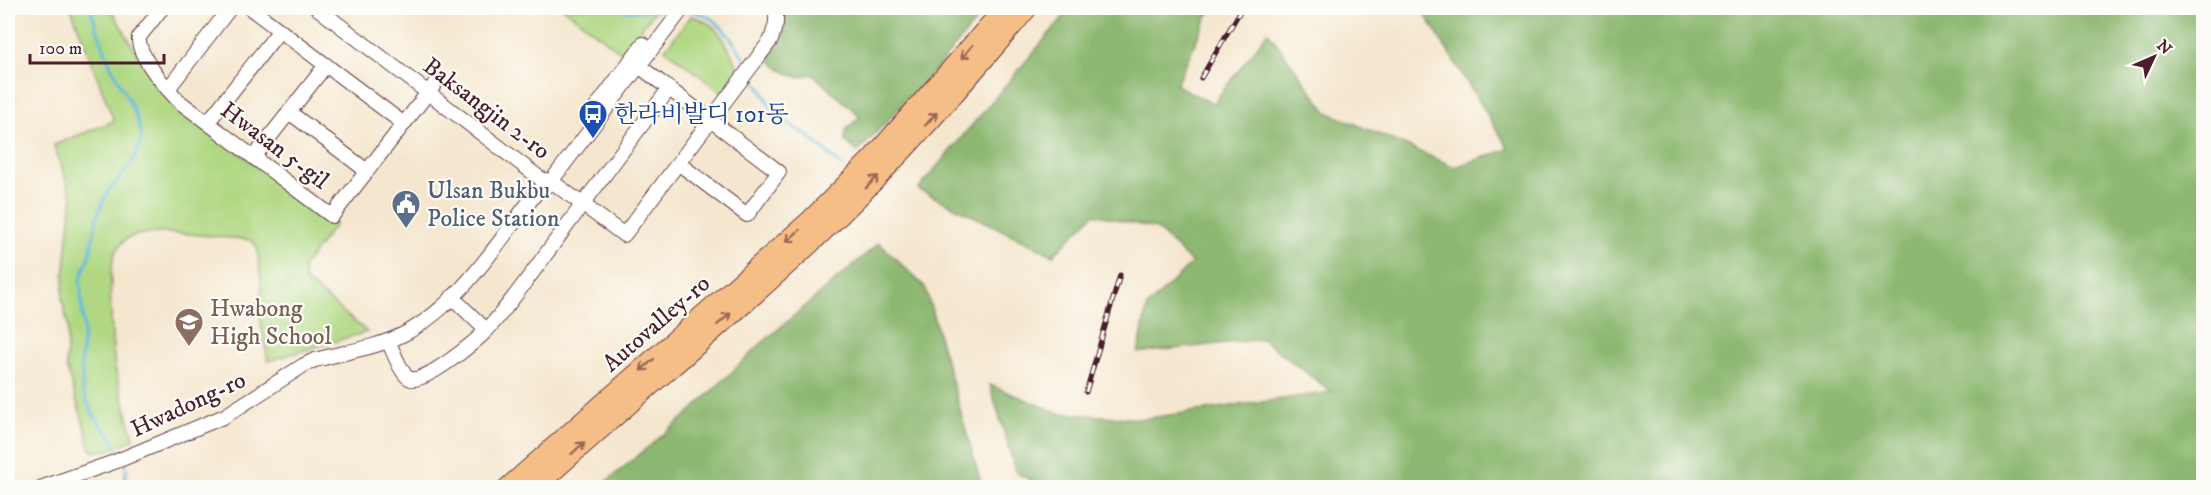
<svg xmlns="http://www.w3.org/2000/svg" width="2211" height="495" viewBox="0 0 2211 495" font-family="'IM FELL DW Pica','Noto Serif KR',serif">
<rect width="100%" height="100%" fill="#fdfcf7"/>
<filter id="ink" filterUnits="userSpaceOnUse"><feTurbulence type="fractalNoise" baseFrequency=".0167" numOctaves="2"/><feDisplacementMap in="SourceGraphic" scale="12" xChannelSelector="R" yChannelSelector="G"/><feConvolveMatrix kernelMatrix="1 2 1 2 8 2 1 2 1" color-interpolation-filters="sRGB"/></filter>
<filter id="wash" filterUnits="userSpaceOnUse"><feTurbulence type="fractalNoise" baseFrequency=".008" numOctaves="4" result="noise"/><feDisplacementMap in="SourceGraphic" scale="24" xChannelSelector="R" yChannelSelector="G"/><feGaussianBlur stdDeviation="1.35" result="paint"/><feColorMatrix in="noise" values="0 0 0 0 0 0 0 0 0 0 0 0 0 0 0 0 0 1.4 0 .05"/><feComposite in="paint" operator="in"/></filter>
<g filter="url(#wash)">
<rect width="100%" height="100%" fill="#f5e7cf"/>
<g fill="#b0d883" stroke="#7d7c57" stroke-width="1.5">
<path d="M71,8h39l39,65 34,39 153,112 -33,43 2,13 62,52 -99,29 -11,-58 5,-14 -5,-42 -6,-7c-26,-2 -96,-12 -118,-4 -7,2 -13,8 -17,15 -10,19 -4,103 1,126 5,21 12,42 17,62l-25,11 -17,2 -26,-86 2,-41 -6,-27 10,-101 -18,-52 60,-24z"/>
<polygon points="563,8 657,8 622,53"/>
<path d="M691,16c30,7 35,28 48,53l-1,4 -15,20 -58,-44z"/>
</g>
<g fill="#8cb871" stroke="#6b6c4e" stroke-width="1.5">
<path d="M786,8h201l-53,63 -76,81 -13,-11 1,-11 14,-14 -48,-42c-13,4 -14,4 -27,-2 -27,-14 -9,-22 -2,-41 3,-7 3,-16 3,-23z"/>
<polygon points="1071,8 1211,8 1176,85 1213,104 1268,32 1327,112 1455,167 1509,149 1421,8 2203,8 2203,487 1042,487 1016,472 990,385 1059,413 1142,419 1332,392 1262,339 1138,353 1147,307 1192,263 1157,229 1094,214 1053,255 918,189"/>
<polygon points="879,243 925,287 982,487 600,487 687,415 761,344"/>
</g>
<g fill="none" stroke-linecap="round" stroke-linejoin="round">
<g stroke="#5eb7db" stroke-width="3">
<polyline points="90,8 108,60 135,113 142,137 137,153 125,172 107,192 97,217 90,254 80,281 84,330 81,361 83,392 93,415 113,440 121,455"/>
<polyline points="615,8 627,11 675,11"/>
<path d="M687,11c28,0 44,27 58,48"/>
<polyline points="754,77 772,108 788,124 806,134 842,166"/>
<path d="M121,488c4,-9 8,-18 3,-27"/>
</g>
</g>
</g>
<g filter="url(#ink)">
<g fill="none" stroke-linecap="round" stroke-linejoin="round">
<g stroke="#643d44" stroke-width="16">
<g id="minor">
<path d="M162,8l-23,29c-2,19 28,52 41,65l152,114 102,-131"/>
<polyline points="250,8 404,124"/>
<polyline points="317,8 541,179 551,181 624,235 771,40 776,23 776,8"/>
<polyline points="639,66 779,172 747,215 678,163"/>
<polyline points="168,89 230,8"/>
<polyline points="597,106 643,44"/>
<polyline points="289,112 367,171"/>
<polyline points="208,122 280,30"/>
<polyline points="254,157 326,65"/>
<polyline points="452,297 486,330"/>
<path d="M388,341c5,9 14,36 23,38 16,3 65,-38 76,-49 25,-28 47,-60 70,-91 37,-50 74,-100 112,-150"/>
<path d="M40,488l77,-27 108,-45 79,-51 11,-5c30,-8 61,-12 89,-26 57,-30 94,-92 132,-141l13,-9 134,-176"/>
</g>
</g>
<g stroke="#643d44" stroke-width="22">
<g id="highway">
<polyline points="508,488 810,221 873,158 1005,8"/>
<path d="M534,488c95,-87 195,-168 288,-256 74,-70 140,-147 205,-224"/>
</g>
</g>
<use href="#minor" stroke="#fff" stroke-width="14"/>
<use href="#highway" stroke="#f6be87" stroke-width="20"/>
<g stroke="#4a1f2b" stroke-width="5">
<g id="rail">
<polyline points="1201,78 1242,8"/>
<polyline points="1086,392 1120,275"/>
</g>
</g>
<use href="#rail" stroke="#fdfcf7" stroke-width="3" stroke-dasharray="9" stroke-linecap="butt"/>
</g>
<defs><path id="oneway-shaft" d="M-6 0H5M1.5-3L5.5 0L1.5 3" fill="none" stroke-width="1.6" stroke-linecap="round" stroke-linejoin="round" transform="scale(1.5)"/></defs>
<g stroke="#976754">
<use href="#oneway-shaft" transform="translate(967 52) rotate(130)"/>
<use href="#oneway-shaft" transform="translate(931 119) rotate(-48)"/>
<use href="#oneway-shaft" transform="translate(872 182) rotate(-45)"/>
<use href="#oneway-shaft" transform="translate(793 236) rotate(138)"/>
<use href="#oneway-shaft" transform="translate(724 319) rotate(-41)"/>
<use href="#oneway-shaft" transform="translate(647 365) rotate(139)"/>
<use href="#oneway-shaft" transform="translate(578 448) rotate(-42)"/>
</g>
</g>
<defs>
<g id="bus-pin" transform="scale(1.5)"><path d="M0 17L-7.5 6A9.5 9.5 0 1 1 7.5 6Z" fill="#1a4fb4" stroke="#fdfcf7"/><path d="M-5-6H5V4H4V6H2V4H-2V6H-4V4H-5ZM-3.5-4V0h7V-4ZM-3.5 1.2v1.5H-2V1.2ZM2 1.2v1.5H3.5V1.2Z" fill="#fff"/></g>
<g id="civic-pin" transform="scale(1.5)"><path d="M0 17L-7.5 6A9.5 9.5 0 1 1 7.5 6Z" fill="#5c6f8a" stroke="#fdfcf7"/><path d="M-.6-6.5H3V-4.5H.6V-3L4-1V1h2V6H-6V1h2V-1L-.6-3ZM-1.2 2.5V6h2.4V2.5Z" fill="#fff"/></g>
<g id="school-pin" transform="scale(1.5)"><path d="M0 17L-7.5 6A9.5 9.5 0 1 1 7.5 6Z" fill="#8d6e63" stroke="#fdfcf7"/><path d="M0-5L7-2L0 1L-7-2ZM-4 1L0 2.5L4 1V4Q0 6-4 4Z" fill="#fff"/></g>
</defs>
<g fill-rule="evenodd">
<use href="#bus-pin" x="593" y="114"/>
<use href="#civic-pin" x="406" y="204"/>
<use href="#school-pin" x="189" y="322"/>
</g>
<g text-anchor="middle" stroke-width="4.5" stroke-linejoin="round" paint-order="stroke">
<g font-size="24" fill="#4a1f2b" stroke="#fdfcf7">
<text transform="translate(487 108) rotate(37)" y="8">Baksangjin 2-ro</text>
<text transform="translate(275 145) rotate(37)" y="8">Hwasan 5-gil</text>
<text transform="translate(656 323) rotate(-41)" y="8">Autovalley-ro</text>
<text transform="translate(188 404) rotate(-25)" y="8">Hwadong-ro</text>
</g>
<g font-size="24" fill="#164399" stroke="#fdfcf7" text-anchor="start">
<text x="614" y="122">한라비발디 101동</text>
</g>
<g font-size="24" fill="#4e5e75" stroke="#fdfcf7" text-anchor="start">
<text x="427" y="198">Ulsan Bukbu<tspan x="427" dy="28">Police Station</tspan></text>
</g>
<g font-size="24" fill="#785e54" stroke="#fdfcf7" text-anchor="start">
<text x="210" y="316">Hwabong<tspan x="210" dy="28">High School</tspan></text>
</g>
</g>
<rect width="2211" height="495" fill="none" stroke="#fdfcf7" stroke-width="30"/>
<g transform="translate(2154 57) rotate(46)" stroke="#fdfcf7" stroke-width="4.5" paint-order="stroke">
<path d="M0-4.5L10 22L0 15L-10 22Z" fill="#4a1f2b"/>
<text y="-9" font-size="16" font-weight="bold" text-anchor="middle" fill="#4a1f2b">N</text>
</g>
<path d="M30 54v9h134v-9" fill="none" stroke="#4a1f2b" stroke-width="3"/>
<text x="39" y="54" font-size="18" fill="#4a1f2b" stroke="#fdfcf7" stroke-width="4.5" paint-order="stroke">100 m</text>
</svg>
